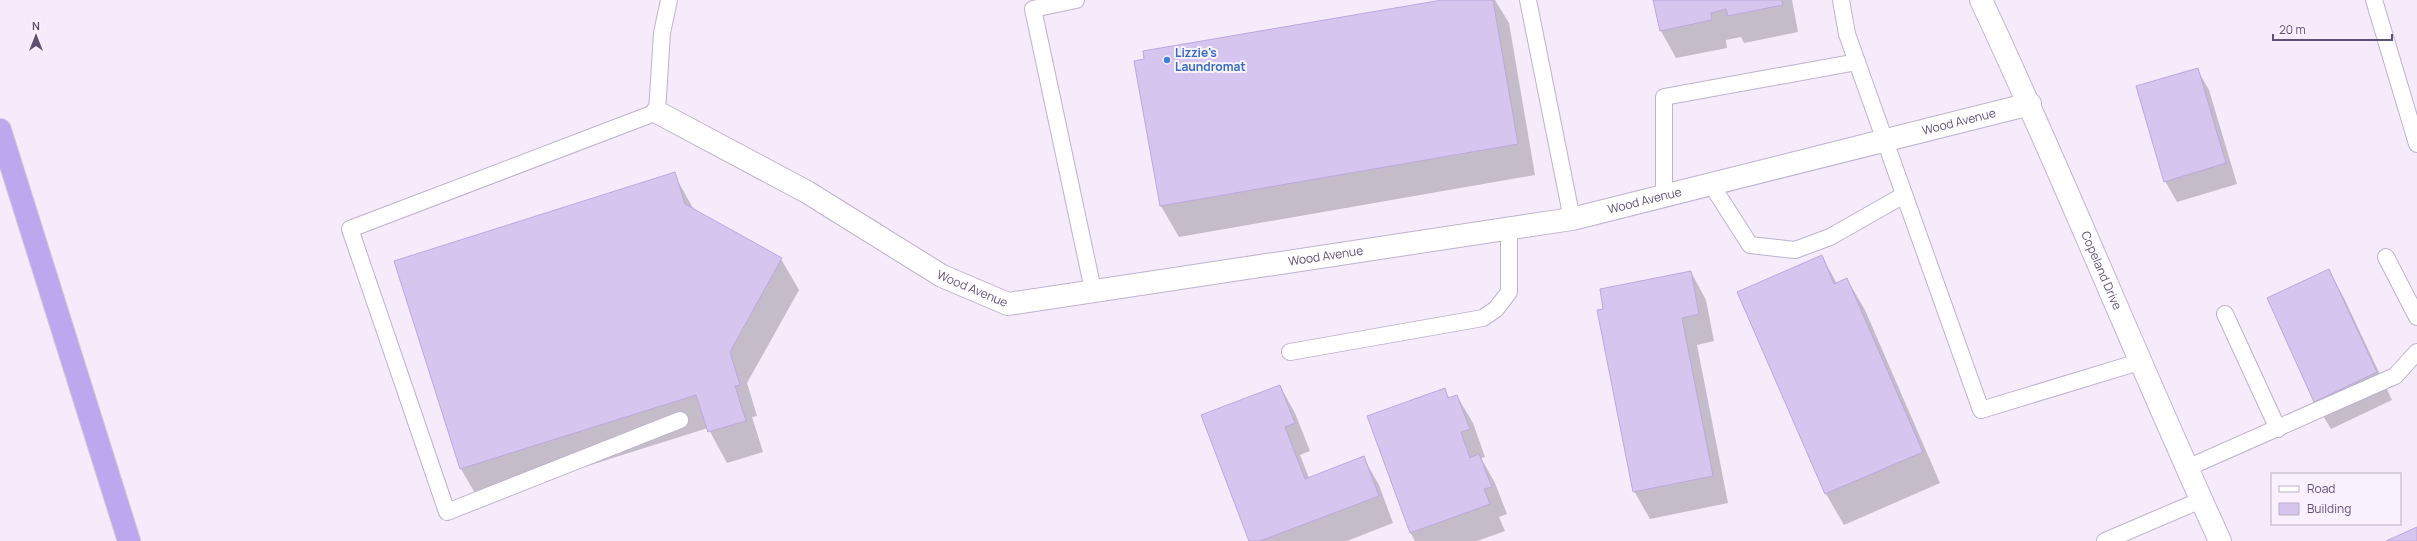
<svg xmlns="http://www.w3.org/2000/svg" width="2417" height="541" viewBox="0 0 2417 541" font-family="Manrope,sans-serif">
<rect width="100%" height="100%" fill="#f5ebfb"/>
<g fill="#0003">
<polygon points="1447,0 1495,0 1509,23 1535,175 1179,237 1161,206"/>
<polygon points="1654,0 1792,0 1798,32 1744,43 1741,37 1726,40 1727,48 1676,58 1661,31"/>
<polygon points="2197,69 2209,90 2237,184 2177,202 2165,181"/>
<polygon points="674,174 694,210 781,259 799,290 747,383 757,416 752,417 763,452 727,463 708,428 479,500 461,469 395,261"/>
<polygon points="1822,256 1837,284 1847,279 1865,310 1940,483 1844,525 1826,494 1739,292"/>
<polygon points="2329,271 2344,298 2392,400 2331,429 2315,402 2268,299"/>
<polygon points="1691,272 1706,300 1714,341 1697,345 1728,503 1650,519 1634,491"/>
<polygon points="1280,386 1295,413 1310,451 1300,455 1309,478 1363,457 1379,485 1393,523 1347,541 1250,541"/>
<polygon points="1444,389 1450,399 1457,396 1473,423 1485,457 1481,458 1495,483 1507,514 1499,517 1505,531 1477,541 1415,541 1410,532"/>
</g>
<g fill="#d6c5ee" stroke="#bea7df">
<polygon points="1442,0 1493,0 1518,144 1160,206 1134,61 1144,59 1143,51"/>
<polygon points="1653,0 1782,0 1783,5 1728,16 1726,9 1711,13 1712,20 1660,31"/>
<polygon points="2198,68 2226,163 2164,182 2136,86"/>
<polygon points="675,172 685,204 782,258 730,352 740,385 735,386 746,421 708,432 696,395 460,469 394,261"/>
<polygon points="1822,255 1834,284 1847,278 1923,452 1825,494 1737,292"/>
<polygon points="2329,269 2377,372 2314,402 2267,298"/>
<polygon points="1691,271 1699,314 1682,318 1713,476 1633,492 1597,310 1603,309 1600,289"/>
<polygon points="1280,385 1295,423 1285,427 1305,479 1364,456 1379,496 1260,541 1249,541 1201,415"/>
<polygon points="1445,388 1448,398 1457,395 1470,429 1461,432 1470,458 1479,454 1492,487 1484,489 1490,504 1410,533 1367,416"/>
<polygon points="2417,527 2417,541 2386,541"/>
</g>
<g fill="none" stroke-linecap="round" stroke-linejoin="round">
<g stroke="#beb2cd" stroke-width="18">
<g id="lane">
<polyline points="669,0 662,33 657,112 350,229 447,512 680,420"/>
<polyline points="1076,0 1033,9 1093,290"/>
<polyline points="1528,0 1572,219"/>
<polyline points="1841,0 1847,34 1981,410 2139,362"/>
<polyline points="2374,0 2417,144"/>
<polyline points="1711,184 1750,245 1795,250 1830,237 1904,195"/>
<polyline points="1664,195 1664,97 1857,62"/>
<polyline points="2386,257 2417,317"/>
<polyline points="2225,314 2278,429"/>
<polyline points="1290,352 1483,318 1496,309 1509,292 1509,228"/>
<polyline points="2187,468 2395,376 2417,352"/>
<polyline points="2105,541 2201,500"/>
</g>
</g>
<g stroke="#beb2cd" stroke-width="24">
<g id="street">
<path id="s1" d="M657,112l150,80 135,84 66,28 564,-85 458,-115"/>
</g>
</g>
<g stroke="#c3b4d4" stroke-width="24">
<g id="secondary">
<path id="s2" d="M1981,0c84,179 157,362 239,541"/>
</g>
</g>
<g stroke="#cfcad6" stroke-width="24">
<polyline id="highway" points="0,130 129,541"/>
</g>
<use href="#lane" stroke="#fff" stroke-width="16"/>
<use href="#street" stroke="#fff" stroke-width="22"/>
<use href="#secondary" stroke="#fff" stroke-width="22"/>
<use href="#highway" stroke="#bca8ef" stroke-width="22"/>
</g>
<circle fill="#3f7fe0" stroke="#f9f2fe" stroke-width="1.5" cx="1167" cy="60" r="4"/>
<g text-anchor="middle" stroke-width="4" stroke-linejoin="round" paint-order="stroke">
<g font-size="12" font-weight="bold" fill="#366cbe" stroke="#f9f2fe" text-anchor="start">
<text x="1175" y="57">Lizzie's<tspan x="1175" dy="14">Laundromat</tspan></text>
</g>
<g font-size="12" fill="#5e5075" stroke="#f9f2fe">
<text dy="4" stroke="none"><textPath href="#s1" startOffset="1370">Wood Avenue</textPath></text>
<text dy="4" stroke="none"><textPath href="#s1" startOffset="1046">Wood Avenue</textPath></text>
<text dy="4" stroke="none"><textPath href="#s1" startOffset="722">Wood Avenue</textPath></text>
<text dy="4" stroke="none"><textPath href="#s2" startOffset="296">Copeland Drive</textPath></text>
<text dy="4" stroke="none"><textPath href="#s1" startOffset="362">Wood Avenue</textPath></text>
</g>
</g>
<rect x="2271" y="473" width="130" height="52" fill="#f9f2fe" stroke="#bbb1c7"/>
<rect x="2279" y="486" width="20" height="6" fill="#ffffff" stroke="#bbb1c7"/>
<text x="2307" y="493" font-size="12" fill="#5e5075">Road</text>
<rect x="2279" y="503" width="20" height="12" fill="#d6c5ee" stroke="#bbb1c7"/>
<text x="2307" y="513" font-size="12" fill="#5e5075">Building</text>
<g transform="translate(36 36)" stroke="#f9f2fe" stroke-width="3" paint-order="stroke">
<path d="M0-3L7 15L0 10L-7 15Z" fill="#5e5075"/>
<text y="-6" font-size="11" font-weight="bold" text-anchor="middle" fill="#5e5075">N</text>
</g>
<path d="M2273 34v6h119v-6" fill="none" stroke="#5e5075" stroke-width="2"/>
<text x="2279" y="34" font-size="12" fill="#5e5075" stroke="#f9f2fe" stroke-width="3" paint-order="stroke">20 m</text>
</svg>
